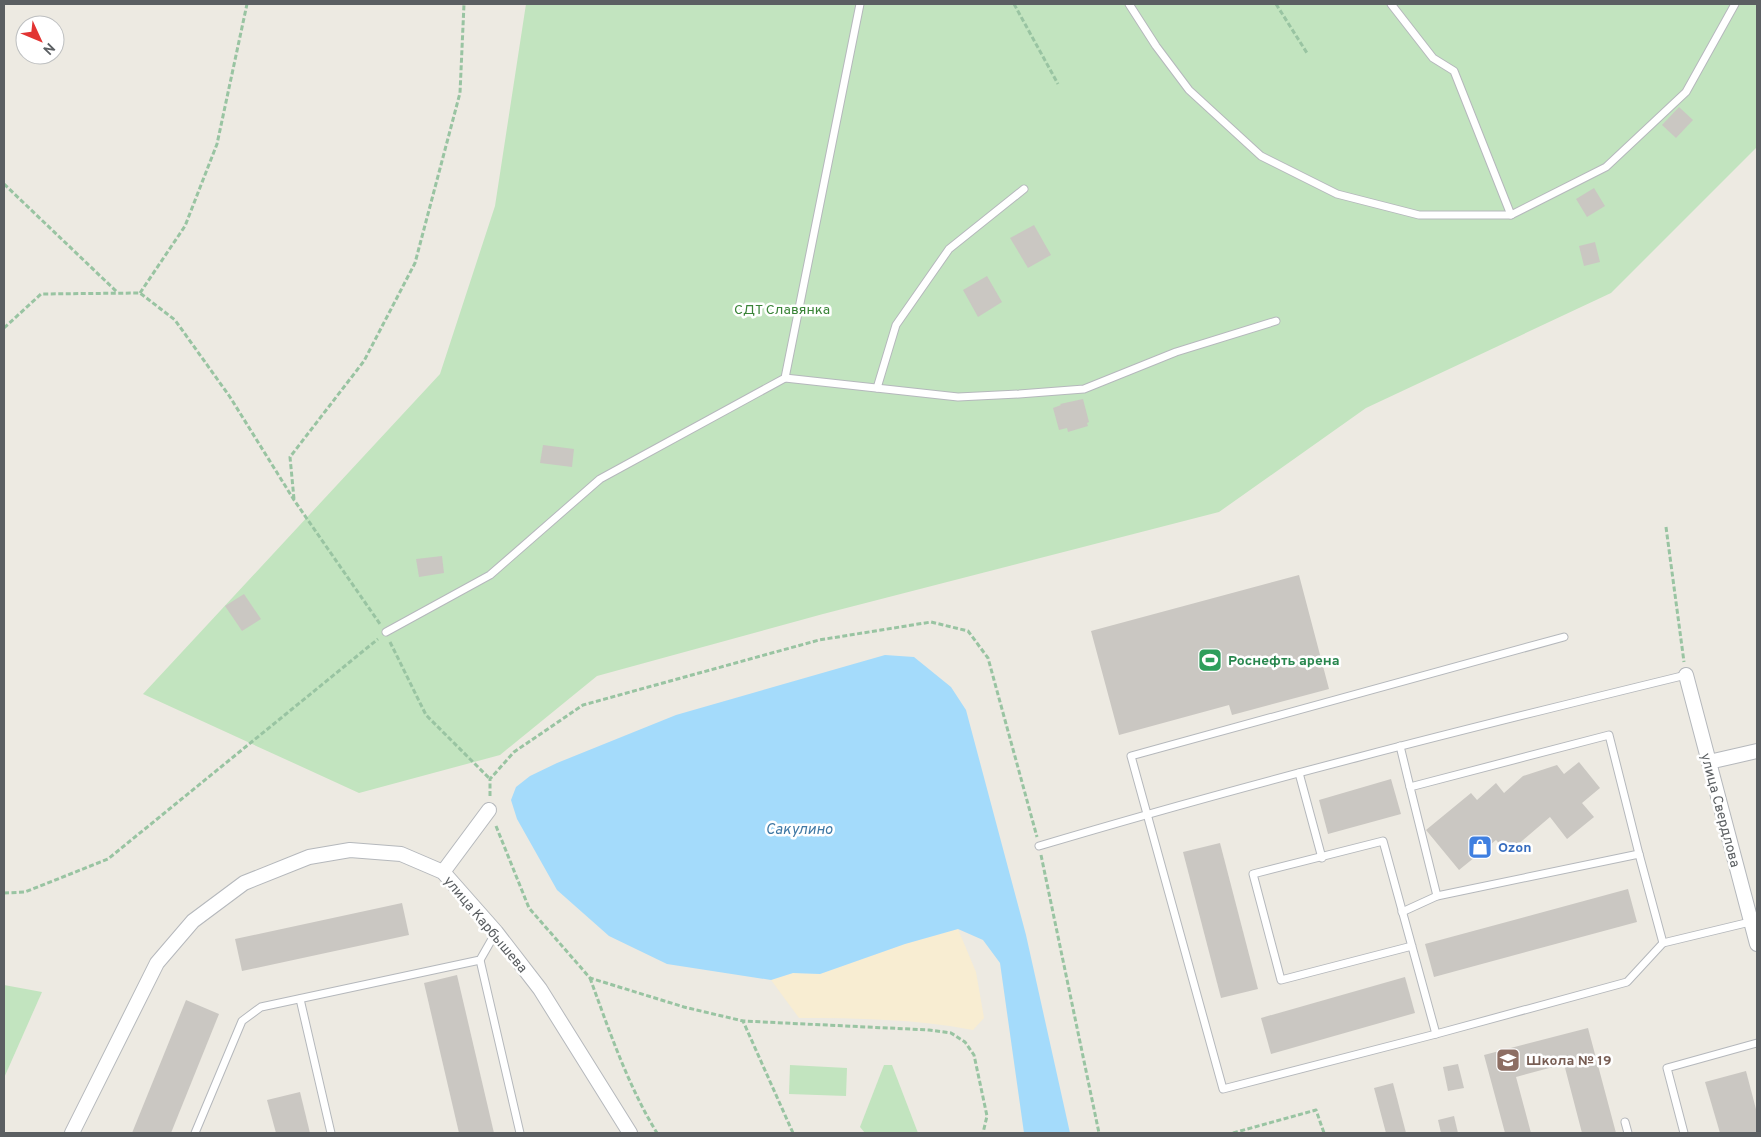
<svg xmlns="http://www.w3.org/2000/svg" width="1761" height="1137" viewBox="0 0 1761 1137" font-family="Overpass,sans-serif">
<rect width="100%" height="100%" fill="#edeae2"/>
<g fill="#c2e4bf">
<polygon points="526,4 1757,4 1757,147 1611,293 1366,408 1219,512 823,614 597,676 500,755 359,793 143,694 440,374 495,206"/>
<polygon points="4,985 42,992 4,1078"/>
<polygon points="790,1065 847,1068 846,1096 789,1094"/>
<polygon points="884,1065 892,1065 918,1133 865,1133 860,1127"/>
</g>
<path fill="#f8edd2" d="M958,929l18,43 8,46 -11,12c-58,-11 -115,-12 -174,-12l-28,-38 22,-7 27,1 85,-30z"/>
<polygon fill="#a4dbfb" points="885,655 914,657 951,687 966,710 1026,935 1070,1133 1024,1133 1000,963 983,940 958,929 905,944 820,974 793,973 771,980 667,964 609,936 557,890 517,819 511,800 516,787 530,776 557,763 676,715"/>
<g fill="#cac7c2">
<polygon points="1679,107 1693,120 1676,138 1662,125"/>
<polygon points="1594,188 1605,206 1587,217 1576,199"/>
<polygon points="1034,225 1051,255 1028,268 1010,238"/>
<polygon points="1595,242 1600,262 1584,266 1579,246"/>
<polygon points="987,276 1002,302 978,317 963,290"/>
<polygon points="1083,399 1089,422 1087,423 1088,426 1068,432 1067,428 1059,430 1053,408 1061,405 1060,404"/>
<polygon points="543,445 574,449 572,467 540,463"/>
<polygon points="442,556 444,573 419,577 416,559"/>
<polygon points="1299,575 1329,689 1232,715 1229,705 1119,735 1091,631"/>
<polygon points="244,594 261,619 242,631 225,606"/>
<polygon points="1579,762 1600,788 1582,803 1594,817 1567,839 1550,817 1508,853 1496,840 1459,870 1426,830 1471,793 1477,800 1496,783 1504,793 1523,776 1557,765 1564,774"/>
<polygon points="1391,779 1401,814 1328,834 1319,800"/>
<polygon points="1220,843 1258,989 1221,998 1183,852"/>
<polygon points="1628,889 1637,922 1434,977 1425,944"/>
<polygon points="402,903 409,935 242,971 235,939"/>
<polygon points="457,975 494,1133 459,1133 424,983"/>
<polygon points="1405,977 1415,1013 1271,1054 1261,1018"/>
<polygon points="186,1000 219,1014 171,1133 132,1133"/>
<polygon points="1588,1028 1616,1133 1582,1133 1564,1064 1516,1077 1531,1133 1505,1133 1484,1055"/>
<polygon points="1458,1064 1464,1088 1448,1091 1443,1067"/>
<polygon points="1746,1071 1757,1113 1757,1133 1720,1133 1705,1082"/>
<polygon points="1393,1083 1406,1133 1386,1133 1374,1088"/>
<polygon points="300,1092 310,1133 276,1133 267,1100"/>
<polygon points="1454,1116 1458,1133 1441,1133 1438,1120"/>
</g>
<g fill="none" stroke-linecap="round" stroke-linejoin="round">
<g stroke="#b5b8bc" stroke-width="9">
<g id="lane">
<polyline points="1129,4 1156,46 1189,90 1261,156 1337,194 1419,215 1511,215 1606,167 1686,92 1735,4"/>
<polyline points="1391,4 1433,58 1454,71 1511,215"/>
<polyline points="785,378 958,397 1019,394 1084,389 1176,352 1276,321"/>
<polyline points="877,388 896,325 949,249 1024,189"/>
<polyline points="386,632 490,575 600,479 785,378 860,4"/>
<polyline points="1564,637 1131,756 1223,1089 1436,1034 1627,982 1663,943"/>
<polyline points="1400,746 1410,787"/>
<polyline points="1299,773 1322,858"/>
<path d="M1039,846c214,-64 430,-118 647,-171"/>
<polyline points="1437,896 1410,787 1609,735 1639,854"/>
<polyline points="1402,912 1437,896 1639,854 1663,943 1750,922"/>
<polyline points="1412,946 1281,980 1253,874 1383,841 1436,1034"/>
<polyline points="480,960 520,1133"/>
<polyline points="300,999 331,1133"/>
<polyline points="1625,1122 1628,1133"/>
<polyline points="195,1133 242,1021 261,1007 480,960 496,932"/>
<polyline points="1684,1133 1667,1068 1757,1043"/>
</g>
</g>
<g stroke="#b5b8bc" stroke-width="16">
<g id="street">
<polyline points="1686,675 1757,944"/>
<polyline points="1709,762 1757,751"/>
<polyline points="443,872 489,810"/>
<polyline points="72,1133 157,963 193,921 244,883 309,857 350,850 401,854 443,872 496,932 540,989 630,1133"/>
</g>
</g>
<g stroke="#99c4a2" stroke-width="3" stroke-dasharray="5 2.5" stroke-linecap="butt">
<polyline points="1014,4 1058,84"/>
<polyline points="1276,4 1307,53"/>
<polyline points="4,184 117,292"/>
<polyline points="140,293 185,226 217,144 247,4"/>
<polyline points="4,328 41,294 140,293 175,320 230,397 294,500 380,624"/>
<polyline points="294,499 290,457 364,361 415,263 460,93 464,4"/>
<polyline points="1666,527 1684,662"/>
<polyline points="390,642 426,715 490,779"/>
<polyline points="490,796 490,779 514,752 583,705 819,640 931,622 968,631 988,658 1037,837"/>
<polyline points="496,826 529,908 590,978 684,1007 743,1021"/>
<polyline points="1041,855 1099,1133"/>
<polyline points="4,893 25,892 108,859 378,639"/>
<path d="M590,978c19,52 38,108 67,155"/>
<polyline points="793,1133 743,1021 929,1030 951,1033 965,1042 974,1055 987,1116 983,1133"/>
<polyline points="1233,1133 1316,1110 1324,1133"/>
</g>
<use href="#lane" stroke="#fff" stroke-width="7"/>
<use href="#street" stroke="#fff" stroke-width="14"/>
</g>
<defs>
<g id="stadium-square" transform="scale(1.25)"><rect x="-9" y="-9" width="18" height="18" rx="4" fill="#2e9e5b" stroke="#fff"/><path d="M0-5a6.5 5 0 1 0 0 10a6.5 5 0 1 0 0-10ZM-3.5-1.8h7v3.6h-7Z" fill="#fff"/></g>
<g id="shop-square" transform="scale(1.25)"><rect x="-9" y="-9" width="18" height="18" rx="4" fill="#3f7fe0" stroke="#fff"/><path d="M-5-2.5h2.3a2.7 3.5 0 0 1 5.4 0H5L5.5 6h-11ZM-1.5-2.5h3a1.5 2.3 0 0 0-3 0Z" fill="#fff"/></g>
<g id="school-square" transform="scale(1.25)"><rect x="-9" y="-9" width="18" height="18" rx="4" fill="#8d6e63" stroke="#fff"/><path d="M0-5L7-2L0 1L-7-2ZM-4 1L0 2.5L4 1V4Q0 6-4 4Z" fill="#fff"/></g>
</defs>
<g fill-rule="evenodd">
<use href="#stadium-square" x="1210" y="660"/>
<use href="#shop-square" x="1480" y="847"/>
<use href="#school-square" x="1508" y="1060"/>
</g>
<g text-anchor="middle" stroke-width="5" stroke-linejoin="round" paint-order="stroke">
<g font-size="14" fill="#3a8438" stroke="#fff">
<text x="782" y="314">СДТ Славянка</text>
</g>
<g font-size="14" font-weight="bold" fill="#27864d" stroke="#fff" text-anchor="start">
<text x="1228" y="665">Роснефть арена</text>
</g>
<g font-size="14" fill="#5b5f62" stroke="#fff">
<text transform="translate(1721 810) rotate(75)" y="5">улица Свердлова</text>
<text transform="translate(486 924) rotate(50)" y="5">улица Карбышева</text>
</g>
<g font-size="14" font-weight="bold" fill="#366cbe" stroke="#fff" text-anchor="start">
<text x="1498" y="852">Ozon</text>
</g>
<g font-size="14" font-weight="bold" fill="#785e54" stroke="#fff" text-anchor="start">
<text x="1526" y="1065">Школа № 19</text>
</g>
<g font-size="15" font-style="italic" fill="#3f78a4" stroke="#fff">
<text x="799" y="834">Сакулино</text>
</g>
</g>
<rect width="1761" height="1137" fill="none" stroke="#5b5f62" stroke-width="10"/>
<g transform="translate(40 40) rotate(134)"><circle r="24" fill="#ffffff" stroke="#bdbfc0"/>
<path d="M0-4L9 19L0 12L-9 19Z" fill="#e23433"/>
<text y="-8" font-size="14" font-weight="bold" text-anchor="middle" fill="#5b5f62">N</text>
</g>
</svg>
